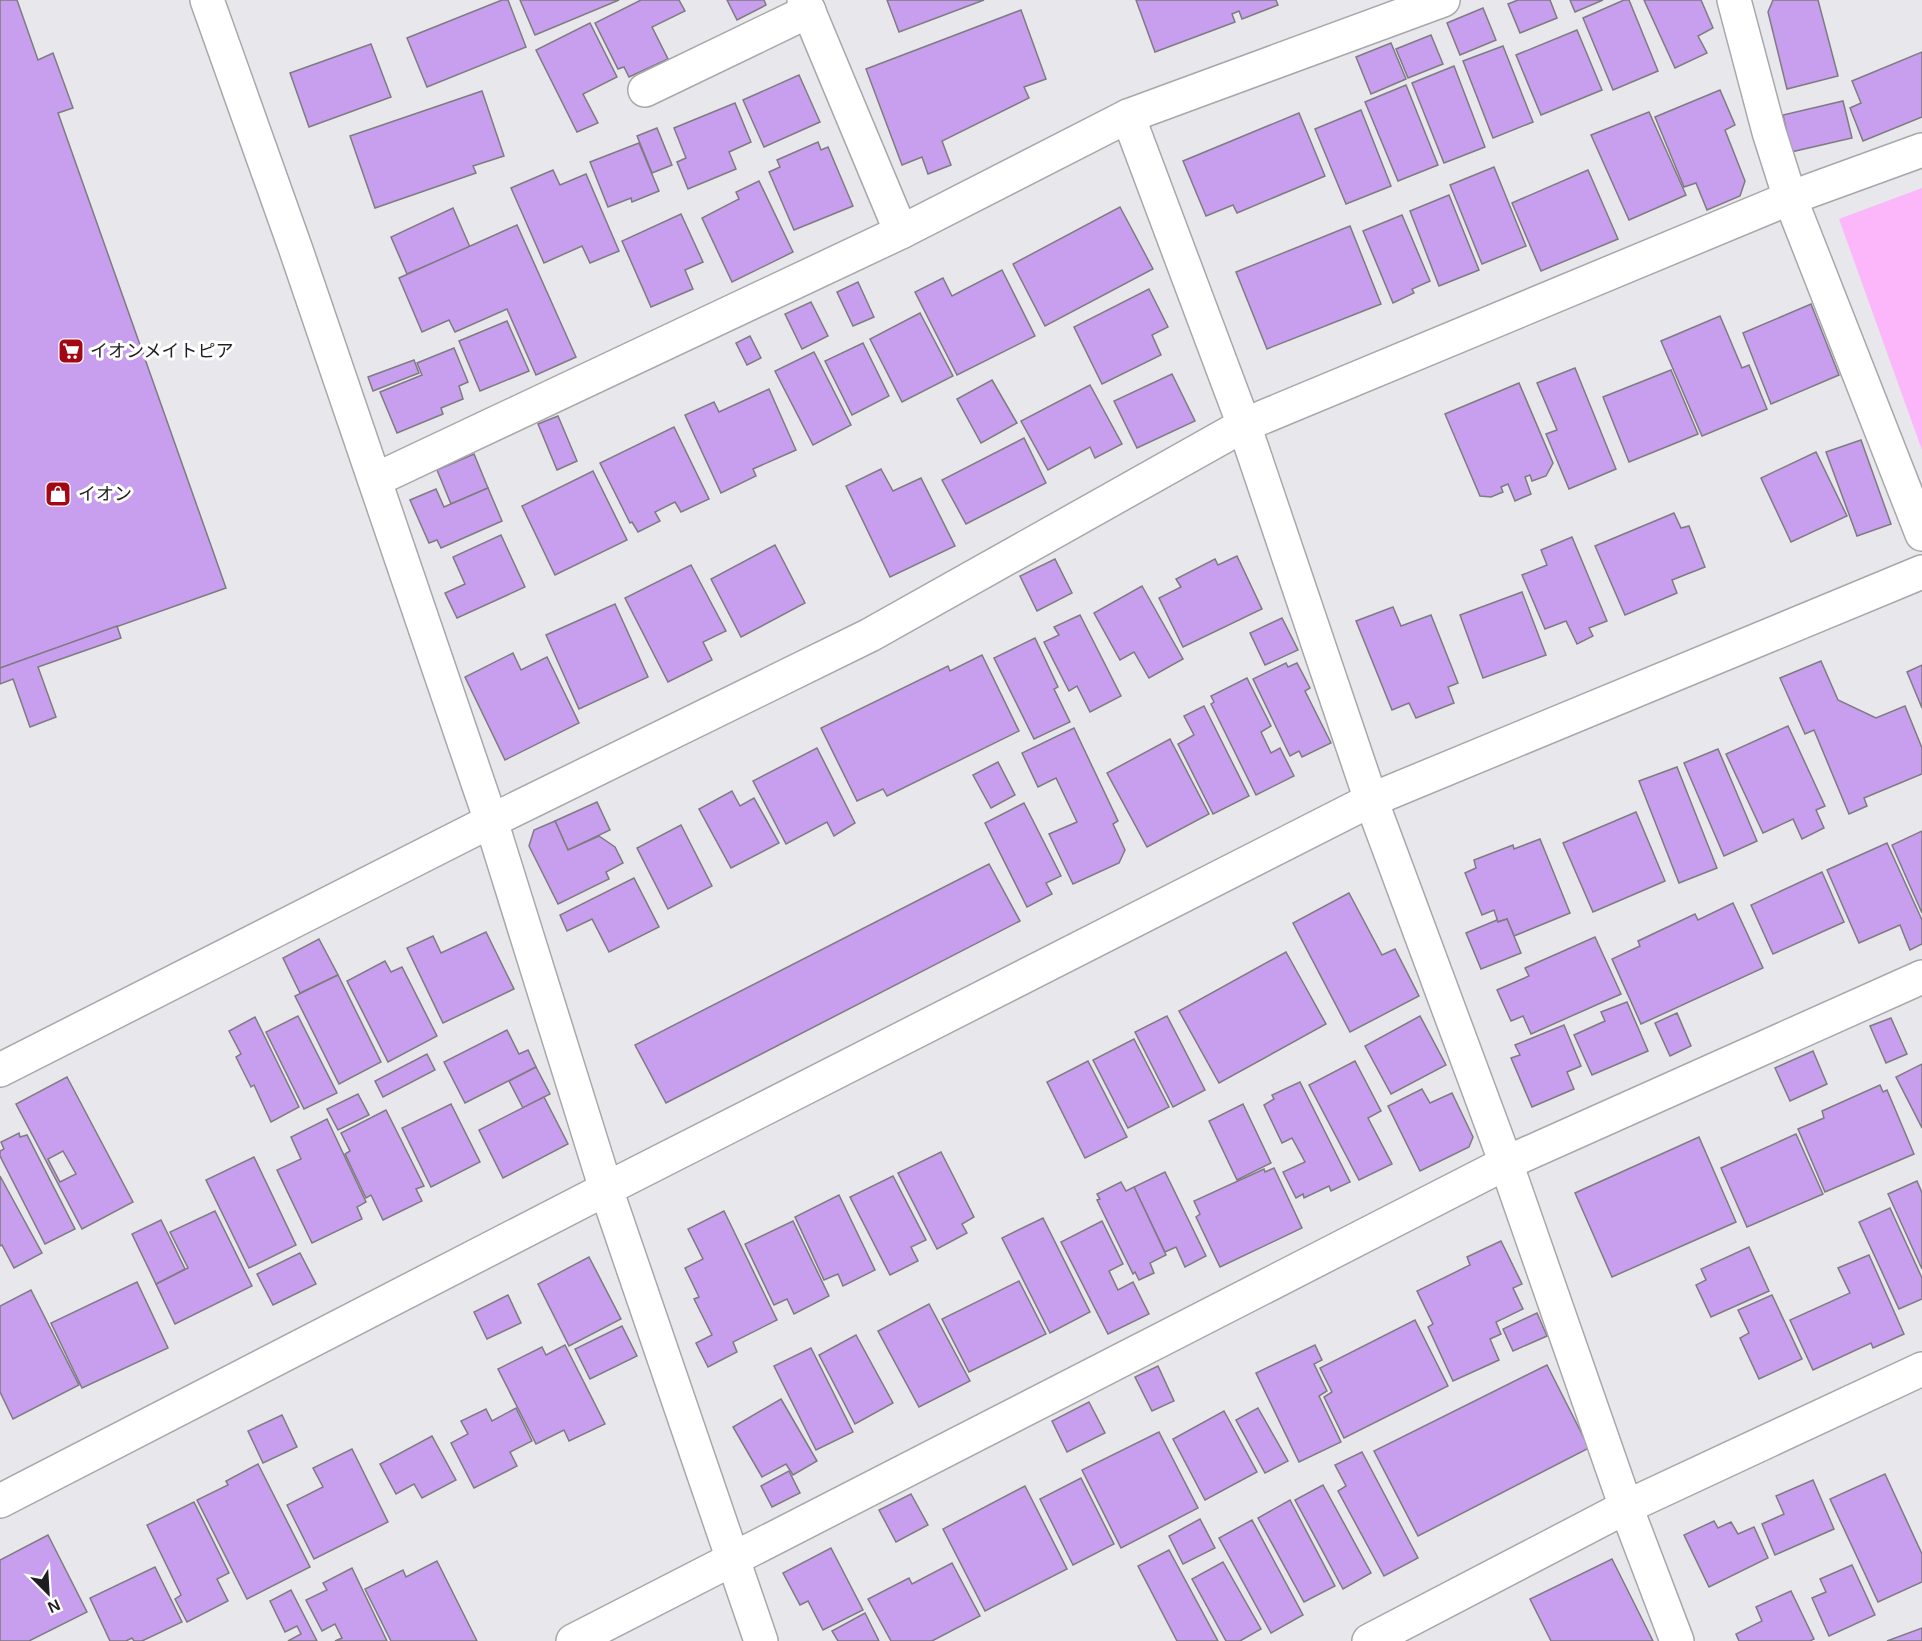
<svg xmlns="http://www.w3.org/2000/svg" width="1922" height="1641" viewBox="0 0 1922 1641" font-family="Helvetica,'Noto Sans JP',sans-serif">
<rect width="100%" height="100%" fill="#e7e7ec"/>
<polygon fill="#fbb7fa" points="1922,188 1922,450 1839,219"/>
<g fill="#c89eef" stroke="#7e7c80" stroke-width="1.5" fill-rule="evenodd">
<polygon points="0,0 17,0 38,60 53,53 73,108 58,113 226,588 0,668"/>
<polygon points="502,0 508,0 526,47 427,87 407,38"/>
<polygon points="520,0 619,0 535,35"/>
<polygon points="641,0 679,0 685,11 652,27 668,59 629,77 624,67 618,69 595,23"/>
<polygon points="727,0 764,0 766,5 737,20"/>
<polygon points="887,0 984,0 899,32"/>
<polygon points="1136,0 1276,0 1278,5 1242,19 1239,11 1232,14 1235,22 1155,52"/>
<polygon points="1518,0 1550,0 1557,18 1520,33 1508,4"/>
<polygon points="1570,0 1603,0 1575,12"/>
<polygon points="1624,0 1629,0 1658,71 1613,90 1583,18"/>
<polygon points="1644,0 1701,0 1713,28 1698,36 1707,53 1675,68"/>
<polygon points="1773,0 1818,0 1838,76 1787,89 1768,12"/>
<polygon points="1483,8 1496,40 1460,55 1447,23"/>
<polygon points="1021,10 1046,79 1024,87 1029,98 942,141 951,165 928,174 922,157 902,165 866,69"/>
<polygon points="590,23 617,77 583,94 598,123 577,132 536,50"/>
<polygon points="1577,30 1602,90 1541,115 1516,55"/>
<polygon points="1431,35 1443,64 1408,78 1396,49"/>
<polygon points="1391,43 1406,79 1371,94 1356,57"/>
<polygon points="371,44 391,97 309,127 290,73"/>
<polygon points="1503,46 1533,122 1493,138 1463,61"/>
<polygon points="1922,52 1922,117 1863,141 1850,108 1861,103 1852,81"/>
<polygon points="1454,66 1485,147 1444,163 1412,83"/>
<polygon points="799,75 820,122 764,147 743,100"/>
<polygon points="1406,85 1438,165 1398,181 1365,102"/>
<polygon points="1720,90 1735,125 1725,130 1745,181 1740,196 1707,210 1696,183 1684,187 1655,117"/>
<polygon points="482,91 504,156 473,166 476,173 375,208 350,136"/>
<polygon points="1843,101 1852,138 1791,152 1783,115"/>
<polygon points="735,103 751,142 729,152 736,169 688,189 677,162 686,158 674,128"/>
<polygon points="1361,110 1391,186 1346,204 1315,129"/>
<polygon points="1649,112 1686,195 1629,220 1591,135"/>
<polygon points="1299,113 1325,176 1237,213 1233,205 1206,216 1183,161"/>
<polygon points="657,128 672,165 652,173 637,136"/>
<polygon points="818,142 821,150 828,147 853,206 794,230 769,172 780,167 777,160"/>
<polygon points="639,143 659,191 632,202 631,198 608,207 590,162"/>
<polygon points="1494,167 1526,246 1482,264 1450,185"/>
<polygon points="553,170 560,185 586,174 619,251 590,263 582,246 544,263 511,188"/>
<polygon points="1588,170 1618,239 1541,271 1512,203"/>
<polygon points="759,181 793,252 732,282 702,218 739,199 736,192"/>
<polygon points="1449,195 1479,270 1439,286 1410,211"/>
<polygon points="1120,207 1153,269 1045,326 1013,264"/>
<polygon points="453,208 470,247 407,274 391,237"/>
<polygon points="681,214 703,262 685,270 693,289 651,307 622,241"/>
<polygon points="1402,215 1430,281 1412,289 1414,293 1393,303 1363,231"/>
<polygon points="517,225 576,357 536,375 507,309 455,332 449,320 422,332 399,278"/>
<polygon points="1350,226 1381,304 1267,349 1236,272"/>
<polygon points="1002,270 1035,336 957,375 915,292 943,278 952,296"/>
<polygon points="858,282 874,317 853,326 837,292"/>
<polygon points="1149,289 1168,327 1152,335 1161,355 1102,384 1074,327"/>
<polygon points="811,302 828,336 802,349 785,314"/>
<polygon points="1811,304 1839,375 1771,404 1743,333"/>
<polygon points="920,313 953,376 902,402 870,339"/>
<polygon points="1720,316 1742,368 1749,365 1767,409 1702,436 1661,341"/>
<polygon points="507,321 529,371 480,391 459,341"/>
<polygon points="750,336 761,358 747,365 736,343"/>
<polygon points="863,343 889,396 852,415 825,361"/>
<polygon points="454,348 468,382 459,386 463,399 441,408 443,414 397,433 380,392 422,375 417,363"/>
<polygon points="814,352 851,425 813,445 775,371"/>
<polygon points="414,360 419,373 373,391 368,377"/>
<polygon points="1575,368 1616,469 1569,489 1546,434 1557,430 1537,383"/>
<polygon points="1671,370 1698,434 1629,462 1603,397"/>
<polygon points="1172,374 1195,421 1137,448 1114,401"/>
<polygon points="992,380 1017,423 981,443 957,399"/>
<polygon points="1519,383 1553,463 1546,476 1532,481 1530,475 1525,477 1531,494 1515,501 1508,484 1501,487 1503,492 1491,497 1480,496 1445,414"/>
<polygon points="1090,385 1122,444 1095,458 1090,447 1048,470 1021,421"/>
<polygon points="769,389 796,450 753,469 756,476 721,493 685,415 714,402 719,412"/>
<polygon points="558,416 577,461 557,470 538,424"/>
<polygon points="674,427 709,499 681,512 675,502 655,512 660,521 638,532 632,522 630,523 600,463"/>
<polygon points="1024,438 1046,483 966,524 942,480"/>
<polygon points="1861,440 1891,524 1857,536 1826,452"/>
<polygon points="1816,452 1847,516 1791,542 1761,478"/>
<polygon points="474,454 488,488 451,504 437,470"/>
<polygon points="881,469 893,491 921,478 955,546 890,577 846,486"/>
<polygon points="593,471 627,540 555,575 522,506"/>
<polygon points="488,488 502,521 441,548 437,540 429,543 410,500 436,489 444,507"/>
<polygon points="1674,513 1681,528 1689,526 1705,567 1672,580 1677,593 1625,615 1595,546"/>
<polygon points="501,535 525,587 457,618 445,593 465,584 453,557"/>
<polygon points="1572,537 1607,621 1589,628 1593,636 1577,644 1566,621 1545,629 1522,575 1547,565 1541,550"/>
<polygon points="775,545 805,603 741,637 711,579"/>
<polygon points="1237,556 1262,609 1183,647 1159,598 1181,587 1176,579 1215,559 1218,565"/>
<polygon points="1055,559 1072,593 1037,611 1020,576"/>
<polygon points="691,565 726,631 703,642 712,660 668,682 625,598"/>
<polygon points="1142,586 1183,659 1149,678 1134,652 1120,660 1094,613"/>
<polygon points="1522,592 1546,655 1483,678 1460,615"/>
<polygon points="615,604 648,677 579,709 546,635"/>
<polygon points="1393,607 1401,626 1431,615 1458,683 1448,687 1454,703 1416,718 1409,703 1392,710 1356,621"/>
<polygon points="1080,615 1121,696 1090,712 1077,686 1069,691 1044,642 1059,635 1054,627"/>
<polygon points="1282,618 1298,650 1265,665 1250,633"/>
<polygon points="117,626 121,638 38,667 56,717 30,727 13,679 0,684 0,668"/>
<polygon points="1035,638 1058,687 1054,689 1070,722 1034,739 994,658"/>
<polygon points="513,653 521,670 547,657 579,723 505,760 465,677"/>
<polygon points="982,655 1019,731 887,796 883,789 857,801 821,728 948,666 950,671"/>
<polygon points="1821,661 1838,700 1876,718 1905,706 1922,748 1922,774 1864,798 1867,806 1849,814 1814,730 1805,734 1780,678"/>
<polygon points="1286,663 1288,667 1297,663 1310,688 1305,691 1331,743 1302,757 1299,751 1290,756 1253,679"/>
<polygon points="1922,665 1922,708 1907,672"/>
<polygon points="1247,678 1271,726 1261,732 1271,753 1280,748 1294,776 1256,795 1211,704 1214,702 1211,696"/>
<polygon points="1204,706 1249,796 1213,814 1178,744 1194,735 1184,716"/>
<polygon points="1788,726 1825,806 1816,810 1824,828 1802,839 1793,819 1763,833 1726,754"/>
<polygon points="1074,728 1118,821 1113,824 1125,850 1119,863 1073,884 1049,834 1077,822 1056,778 1038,787 1022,753"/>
<polygon points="1170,739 1209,814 1147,847 1107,773"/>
<polygon points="817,748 855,823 834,836 827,822 786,844 753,781"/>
<polygon points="1718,749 1757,841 1724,856 1684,763"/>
<polygon points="998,762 1015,795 991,808 973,775"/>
<polygon points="1677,767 1717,868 1679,883 1639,781"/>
<polygon points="732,791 740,806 754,798 779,843 731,868 699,809"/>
<polygon points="597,802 610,830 568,850 555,821"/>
<polygon points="1024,803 1061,876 1046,883 1052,894 1027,907 985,823"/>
<polygon points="1636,812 1665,881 1593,912 1563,843"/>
<polygon points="555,821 568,850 599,836 615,847 623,863 606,872 609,879 558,904 529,846 534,830"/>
<polygon points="681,825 712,886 668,909 637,848"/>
<polygon points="1922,831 1922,913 1892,845"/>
<polygon points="1540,839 1570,913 1514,936 1507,919 1498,922 1494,910 1482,915 1465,873 1476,868 1474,860 1513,845 1514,849"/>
<polygon points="1887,843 1922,920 1922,944 1910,950 1900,925 1859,943 1827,870"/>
<polygon points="989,864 1020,921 666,1103 635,1045"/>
<polygon points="1822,872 1844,922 1773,954 1751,905"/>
<polygon points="634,878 659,927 609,952 592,919 567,931 560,915"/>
<polygon points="1349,893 1382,955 1395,949 1419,996 1350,1032 1293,923"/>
<polygon points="1733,903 1763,968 1641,1024 1612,959 1640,946 1638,941 1695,914 1698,920"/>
<polygon points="1507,919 1521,953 1481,969 1466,933 1497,920 1498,922"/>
<polygon points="486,932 514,989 443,1023 407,948 433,936 441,953"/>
<polygon points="1595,937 1621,994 1531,1034 1523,1016 1511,1021 1497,990 1529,976 1525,968"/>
<polygon points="319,939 338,975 300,993 283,958"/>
<polygon points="1286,952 1326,1024 1219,1083 1179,1011"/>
<polygon points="385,961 391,972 402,967 437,1036 388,1062 347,981"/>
<polygon points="338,975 381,1062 339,1084 295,996"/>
<polygon points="1627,1002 1648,1051 1592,1075 1574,1035 1605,1021 1601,1012"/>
<polygon points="1677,1013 1691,1046 1670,1056 1655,1023"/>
<polygon points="298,1016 337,1093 304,1109 266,1032"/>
<polygon points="1167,1016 1205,1090 1173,1107 1135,1032"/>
<polygon points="1420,1016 1446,1065 1391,1094 1365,1046"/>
<polygon points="255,1017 299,1107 271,1122 254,1085 251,1087 236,1057 241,1054 229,1031"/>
<polygon points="1891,1018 1907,1054 1886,1063 1870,1026"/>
<polygon points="1564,1025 1581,1066 1567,1072 1574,1089 1532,1107 1511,1058 1520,1055 1515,1045"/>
<polygon points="507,1030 519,1054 528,1050 536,1067 465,1103 444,1062"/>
<polygon points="1134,1039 1169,1107 1128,1128 1093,1060"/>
<polygon points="1813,1051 1827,1084 1790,1101 1775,1068"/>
<polygon points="427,1054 435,1070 383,1097 375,1081"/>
<polygon points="1088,1061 1127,1137 1085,1158 1047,1082"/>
<polygon points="1355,1061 1381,1111 1368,1118 1392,1164 1359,1180 1309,1085"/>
<polygon points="1922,1064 1922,1128 1896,1077"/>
<polygon points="536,1067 550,1094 523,1108 509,1081"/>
<path d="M67,1077l66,125 -51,27 -66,-125zM63,1151l13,23 -16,8 -12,-23z"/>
<polygon points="1300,1082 1350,1182 1331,1191 1329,1186 1304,1198 1303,1194 1296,1198 1283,1172 1305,1162 1292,1138 1282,1143 1264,1105 1274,1099 1272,1095"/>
<polygon points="1880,1085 1883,1092 1887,1090 1914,1154 1825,1192 1798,1129 1824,1118 1822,1111"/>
<polygon points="1422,1089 1430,1103 1452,1093 1473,1137 1469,1147 1420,1171 1388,1106"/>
<polygon points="358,1094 369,1115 338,1130 327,1109"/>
<polygon points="544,1097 568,1144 503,1178 479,1130"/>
<polygon points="451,1104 480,1162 431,1187 402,1128"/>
<polygon points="1243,1104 1271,1163 1237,1180 1209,1121"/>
<polygon points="386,1110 424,1186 416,1189 422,1201 383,1220 371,1195 366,1198 345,1154 350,1151 341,1133"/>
<polygon points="327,1119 366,1202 357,1207 362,1219 312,1243 277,1170 301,1159 291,1137"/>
<polygon points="19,1133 20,1137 27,1135 75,1229 45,1244 0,1156 0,1151 4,1149 1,1142"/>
<polygon points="1796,1134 1823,1194 1747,1227 1721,1168"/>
<polygon points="1699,1137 1736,1222 1612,1277 1575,1193"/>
<polygon points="941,1152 974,1217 962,1224 967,1233 937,1249 898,1173"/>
<polygon points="254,1157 296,1245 249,1268 206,1180"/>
<polygon points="1274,1168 1302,1228 1220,1267 1196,1217 1200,1214 1194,1201 1264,1169 1265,1172"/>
<polygon points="1165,1172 1206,1256 1185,1267 1176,1247 1165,1252 1134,1187"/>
<polygon points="0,1176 42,1253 14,1268 2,1245 0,1246"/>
<polygon points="893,1176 926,1240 911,1247 918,1261 890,1275 850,1197"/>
<polygon points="1917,1181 1922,1193 1922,1269 1888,1194"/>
<polygon points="1121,1182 1126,1191 1134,1187 1166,1255 1150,1263 1154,1273 1139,1280 1135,1272 1133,1274 1097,1200 1100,1199 1097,1194"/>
<polygon points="839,1195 875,1270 843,1286 838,1274 824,1280 795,1217"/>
<polygon points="1890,1208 1922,1278 1922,1299 1899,1309 1859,1222"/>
<polygon points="215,1211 252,1286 175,1324 156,1284 188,1268 170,1232"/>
<polygon points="724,1211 777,1320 733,1342 737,1352 708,1367 696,1343 712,1335 694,1299 699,1297 685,1268 703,1259 688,1229"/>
<polygon points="1043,1218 1090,1312 1050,1333 1002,1238"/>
<polygon points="161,1220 185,1269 156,1284 132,1234"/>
<polygon points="793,1221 829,1296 794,1314 787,1299 774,1305 745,1244"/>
<polygon points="1102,1221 1123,1264 1109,1271 1118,1290 1133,1282 1149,1314 1108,1334 1061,1242"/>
<polygon points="1501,1241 1522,1284 1513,1288 1523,1309 1496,1322 1501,1334 1490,1339 1499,1360 1453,1381 1428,1327 1433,1324 1417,1291 1470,1265 1467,1257"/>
<polygon points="1749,1247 1769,1291 1711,1317 1696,1285 1706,1280 1701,1269"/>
<polygon points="300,1253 316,1284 273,1305 257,1274"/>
<polygon points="1869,1255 1904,1334 1873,1348 1871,1343 1813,1370 1790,1320 1850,1293 1838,1268"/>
<polygon points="589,1257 621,1319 569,1346 538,1284"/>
<polygon points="1019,1281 1046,1334 969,1372 942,1319"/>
<polygon points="137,1282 168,1348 82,1388 51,1323"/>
<polygon points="31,1290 79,1385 13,1419 0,1392 0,1306"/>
<polygon points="508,1295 521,1323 487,1339 474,1312"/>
<polygon points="1772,1295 1802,1359 1759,1379 1740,1338 1749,1333 1738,1310"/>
<polygon points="929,1304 970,1381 919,1407 878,1331"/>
<polygon points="1537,1313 1547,1336 1513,1351 1503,1329"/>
<polygon points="1415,1320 1448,1386 1344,1438 1324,1397 1332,1392 1320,1368"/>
<polygon points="622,1326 637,1356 590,1379 575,1349"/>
<polygon points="856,1335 893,1403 855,1424 819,1355"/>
<polygon points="565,1345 605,1424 569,1441 564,1430 536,1444 498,1369 542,1347 546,1355"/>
<polygon points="1315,1345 1322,1360 1314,1364 1327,1391 1319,1396 1341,1442 1299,1462 1256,1373"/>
<polygon points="811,1348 853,1432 816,1450 774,1366"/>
<polygon points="1547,1365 1589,1448 1418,1536 1374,1451"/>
<polygon points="1158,1366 1174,1401 1152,1411 1135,1377"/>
<polygon points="781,1399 817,1461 793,1475 786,1464 762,1477 733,1427"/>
<polygon points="1089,1402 1105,1433 1067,1452 1052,1421"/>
<polygon points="516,1408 532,1441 510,1452 517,1466 474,1488 451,1443 468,1434 461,1421 486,1409 492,1421"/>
<polygon points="1258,1408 1288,1461 1265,1473 1236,1420"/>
<polygon points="1224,1411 1257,1472 1205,1500 1173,1439"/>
<polygon points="282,1415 297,1447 263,1463 248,1431"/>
<polygon points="1159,1432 1198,1508 1121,1548 1082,1470"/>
<polygon points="432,1436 456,1480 422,1498 414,1484 396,1494 380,1464"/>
<polygon points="352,1449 388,1522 314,1559 287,1505 323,1487 313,1468"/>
<polygon points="1362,1452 1418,1558 1384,1576 1338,1491 1346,1486 1335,1465"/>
<polygon points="258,1464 310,1567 247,1599 197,1500 228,1485 226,1481"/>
<polygon points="789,1471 800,1493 772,1507 761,1486"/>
<polygon points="1885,1474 1922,1554 1922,1582 1878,1602 1830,1499"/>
<polygon points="1081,1478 1114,1544 1073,1565 1040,1499"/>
<polygon points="1813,1480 1834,1529 1775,1555 1762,1524 1784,1514 1776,1496"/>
<polygon points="1323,1485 1371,1573 1343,1589 1295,1500"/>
<polygon points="1025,1486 1067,1569 985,1611 943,1529"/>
<polygon points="911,1494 928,1525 896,1542 879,1510"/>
<polygon points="1290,1500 1335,1586 1304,1602 1258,1518"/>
<polygon points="194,1502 229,1573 217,1579 228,1601 187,1622 175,1599 181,1595 147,1525"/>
<polygon points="1200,1519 1215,1548 1183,1564 1169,1536"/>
<polygon points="1252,1520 1303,1615 1271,1633 1219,1538"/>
<polygon points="1714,1521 1718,1528 1731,1522 1738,1534 1754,1527 1768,1558 1709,1587 1684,1535"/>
<polygon points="48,1535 87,1612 29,1641 0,1641 0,1560"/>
<polygon points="831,1548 863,1610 823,1630 808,1601 800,1605 783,1573"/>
<polygon points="1169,1550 1218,1641 1177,1641 1138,1566"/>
<polygon points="1612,1559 1653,1641 1551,1641 1530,1599"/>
<polygon points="437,1561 477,1641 391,1641 365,1589 403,1570 406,1577"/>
<polygon points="1223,1562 1261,1629 1240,1641 1226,1641 1192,1579"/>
<polygon points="952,1563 980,1616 932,1641 891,1641 868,1599 909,1578 912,1584"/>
<polygon points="1852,1565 1875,1615 1829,1636 1812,1598 1826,1592 1820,1579"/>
<polygon points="155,1567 182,1622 142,1641 134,1641 132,1638 126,1641 110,1641 90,1598"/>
<polygon points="352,1568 387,1641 335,1641 342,1638 335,1624 322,1631 306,1600 327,1590 323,1583"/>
<polygon points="291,1590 317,1641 288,1641 301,1634 297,1626 285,1632 270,1601"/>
<polygon points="1791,1591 1814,1639 1810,1641 1739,1641 1736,1634 1762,1621 1756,1607"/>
<polygon points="865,1613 879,1641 838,1641 832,1631"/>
<polygon points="1922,1628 1922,1641 1887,1641"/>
</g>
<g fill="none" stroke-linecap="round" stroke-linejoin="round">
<g stroke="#a8a8ac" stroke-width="36">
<g id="minor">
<polyline points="207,0 295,247 491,821 606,1189 761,1641"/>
<polyline points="804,0 901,232"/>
<polyline points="1734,0 1769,132 1790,198 1922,534"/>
<polyline points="645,90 809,11"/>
<polyline points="1128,116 1244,425 1371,800 1506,1163 1626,1507 1677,1641"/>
<polyline points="375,480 901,232 1128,116 1443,0"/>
<polyline points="0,1070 491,821 870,635 1244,425 1790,198 1922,150"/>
<polyline points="0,1501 606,1189 1371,800 1922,572"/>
<polyline points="573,1641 1506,1163 1922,977"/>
<polyline points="1369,1641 1626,1507 1922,1369"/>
</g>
</g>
<use href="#minor" stroke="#fff" stroke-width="33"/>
</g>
<defs>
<g id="supermarket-square" transform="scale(1.35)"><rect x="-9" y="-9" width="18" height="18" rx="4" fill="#a20714" stroke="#fff"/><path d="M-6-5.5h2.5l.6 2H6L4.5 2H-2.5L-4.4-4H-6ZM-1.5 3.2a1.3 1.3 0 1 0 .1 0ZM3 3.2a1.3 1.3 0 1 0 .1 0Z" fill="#fff"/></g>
<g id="shop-square" transform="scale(1.35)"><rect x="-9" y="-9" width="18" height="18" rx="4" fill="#a20714" stroke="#fff"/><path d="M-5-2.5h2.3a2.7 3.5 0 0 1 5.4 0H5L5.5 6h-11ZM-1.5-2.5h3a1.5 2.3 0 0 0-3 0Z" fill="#fff"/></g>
</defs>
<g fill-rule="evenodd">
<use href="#supermarket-square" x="71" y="351"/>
<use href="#shop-square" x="58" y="494"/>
</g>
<g text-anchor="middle" stroke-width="6" stroke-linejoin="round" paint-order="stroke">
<g font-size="18" fill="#1e1e20" stroke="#fff" text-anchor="start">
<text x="90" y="357">イオンメイトピア</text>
<text x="78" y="500">イオン</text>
</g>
</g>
<g transform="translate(48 1593) rotate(156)" stroke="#ffffff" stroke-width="4.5" paint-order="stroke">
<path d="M0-4.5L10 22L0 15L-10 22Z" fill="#1e1e20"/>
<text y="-9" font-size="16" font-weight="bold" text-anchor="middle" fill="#1e1e20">N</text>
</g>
</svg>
